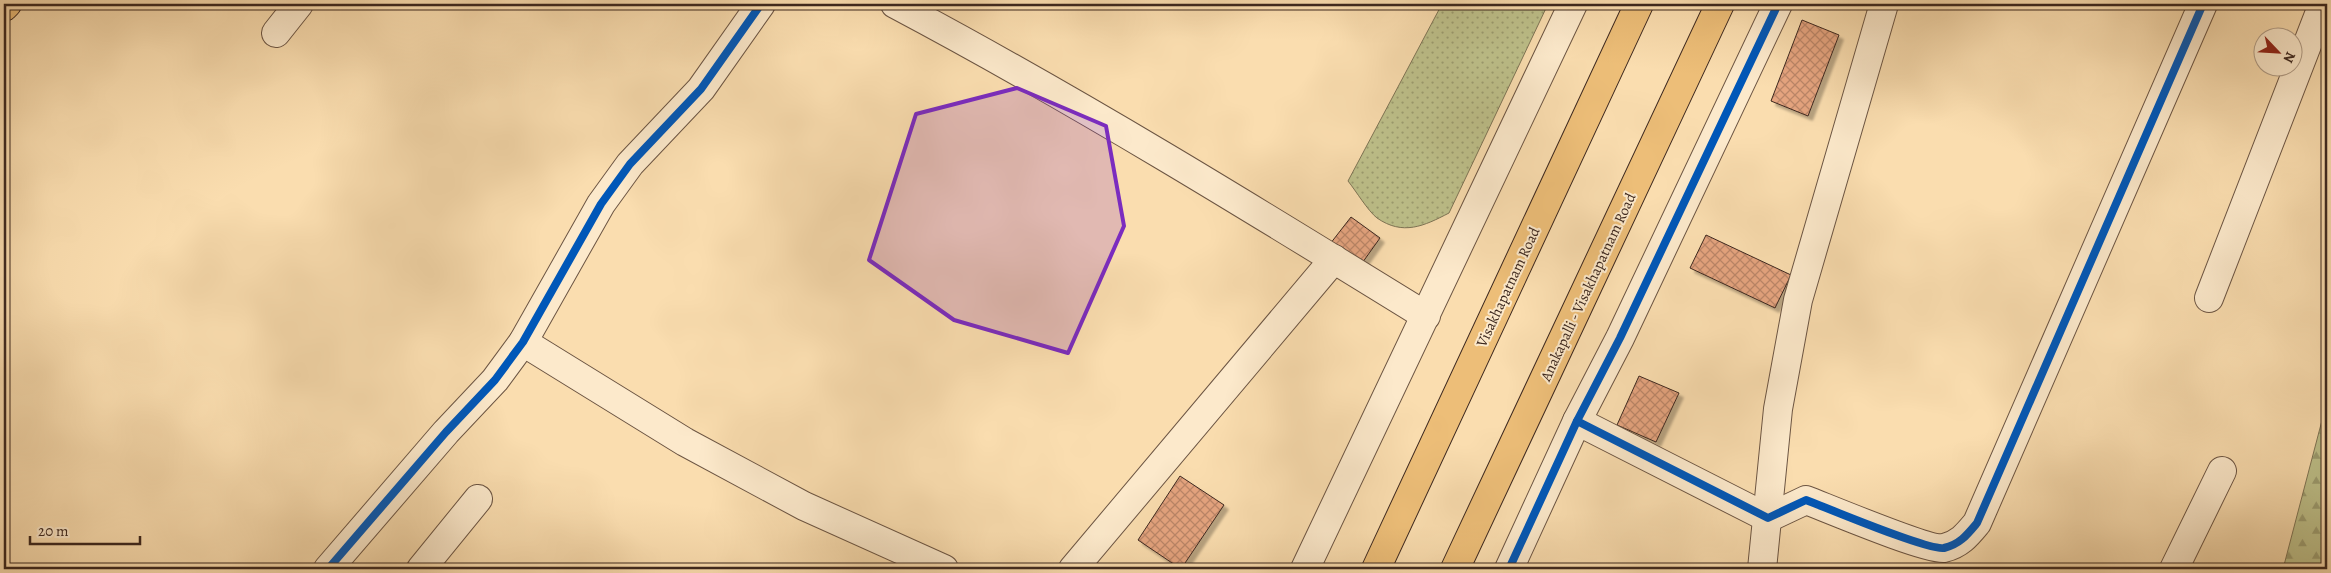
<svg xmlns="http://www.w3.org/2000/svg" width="2331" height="573" viewBox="0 0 2331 573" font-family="Alegreya,serif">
<defs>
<pattern id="forest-firs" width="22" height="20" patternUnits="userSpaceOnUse" patternTransform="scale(1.25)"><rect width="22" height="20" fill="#bec18b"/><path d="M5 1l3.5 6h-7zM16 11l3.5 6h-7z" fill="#9c9d71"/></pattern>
<pattern id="park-dots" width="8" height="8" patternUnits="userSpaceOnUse" patternTransform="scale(1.25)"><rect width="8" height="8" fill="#bec18b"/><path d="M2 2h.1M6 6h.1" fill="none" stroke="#9c9d71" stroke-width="1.8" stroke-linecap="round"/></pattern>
<pattern id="building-cross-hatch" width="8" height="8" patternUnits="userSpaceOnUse" patternTransform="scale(1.25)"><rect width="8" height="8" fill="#e5a47f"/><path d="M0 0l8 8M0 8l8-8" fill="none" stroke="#bb8667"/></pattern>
<filter id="shadow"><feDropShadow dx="4.5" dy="4.5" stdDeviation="1" flood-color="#0004"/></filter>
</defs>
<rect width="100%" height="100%" fill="#faddaf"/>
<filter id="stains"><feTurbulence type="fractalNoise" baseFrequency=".004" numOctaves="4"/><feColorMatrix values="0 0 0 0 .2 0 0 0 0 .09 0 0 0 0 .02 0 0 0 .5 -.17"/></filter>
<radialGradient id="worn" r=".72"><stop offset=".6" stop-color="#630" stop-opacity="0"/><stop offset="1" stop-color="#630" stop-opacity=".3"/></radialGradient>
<polygon fill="url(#forest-firs)" stroke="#7e7455" points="2327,404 2327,569 2283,569 2325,409"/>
<path fill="url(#park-dots)" stroke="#7e7455" d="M1442,4h106l-99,209c-25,13 -46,23 -72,5 -9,-7 -21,-27 -29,-37z"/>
<g fill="url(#building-cross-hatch)" stroke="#3d281f" filter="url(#shadow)">
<polygon points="1802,20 1839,35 1808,116 1771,101"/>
<polygon points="1351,217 1380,238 1360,266 1330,244"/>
<polygon points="1706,235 1791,275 1775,308 1690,268"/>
<polygon points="1639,376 1679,393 1656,442 1617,425"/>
<polygon points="1180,476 1224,505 1181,569 1138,540"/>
</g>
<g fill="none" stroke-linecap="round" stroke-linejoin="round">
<g stroke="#6c5543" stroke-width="30">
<g id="minor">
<path d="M895,4c181,96 356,204 531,312"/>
<polyline points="276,33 299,4"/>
<polyline points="2209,298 2323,4"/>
<polyline points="523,342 685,442 804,506 944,569"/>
<path d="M1577,421l191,97 38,-18c21,8 123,51 138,48 16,-4 23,-13 33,-25l226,-519"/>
<polyline points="328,569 446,432 495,380 523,342 601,204 630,164 701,89 761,4"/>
<polyline points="421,569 478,499"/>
<polyline points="1073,569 1334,259"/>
<polyline points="1762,569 1778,409 1798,300 1884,4"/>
<polyline points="2174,569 2222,471"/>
</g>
</g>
<g stroke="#6c5543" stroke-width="30">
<g id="tertiary">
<polyline points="1305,569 1573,4"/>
<polyline points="1509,569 1577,421 1620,338 1778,4"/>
</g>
</g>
<g stroke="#3d281f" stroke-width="30">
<g id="primary">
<polyline points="4,7 7,4"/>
<polyline points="1376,569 1639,4"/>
<polyline points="1455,569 1720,4"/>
</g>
</g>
<use href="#minor" stroke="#fce9cb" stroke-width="28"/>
<use href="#tertiary" stroke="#fce9cb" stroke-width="28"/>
<use href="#primary" stroke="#edbe78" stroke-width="28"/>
<g stroke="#fce9cb" stroke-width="11">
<g id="cycleway">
<path d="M1577,421l191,97 38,-18c21,8 123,51 138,48 16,-4 23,-13 33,-25l226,-519"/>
<polyline points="328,569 446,432 495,380 523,342 601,204 630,164 701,89 761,4"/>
<polyline points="1509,569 1577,421 1620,338 1778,4"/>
</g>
</g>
<use href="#cycleway" stroke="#0057b8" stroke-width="8"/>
</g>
<path fill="#7b2cbf" fill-opacity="0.2" stroke="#7b2cbf" stroke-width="4" stroke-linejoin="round" d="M1017,88l89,38 18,100 -56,127 -114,-33 -85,-60 47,-146z"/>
<g text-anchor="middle" stroke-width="4" stroke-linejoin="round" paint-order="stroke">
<g font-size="15" fill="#3d281f" stroke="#fce9cb">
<text transform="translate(1508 287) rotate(-65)" y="5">Visakhapatnam Road</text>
<text transform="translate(1588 287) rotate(-65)" y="5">Anakapalli - Visakhapatnam Road</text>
</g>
</g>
<rect width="2331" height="573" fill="none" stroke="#faddaf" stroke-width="20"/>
<rect x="5" y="5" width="2321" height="563" fill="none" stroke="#3d281f" stroke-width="2.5"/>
<rect x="10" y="10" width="2311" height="553" fill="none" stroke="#3d281f"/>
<g transform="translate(2278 52) rotate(115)"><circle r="24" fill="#fce9cb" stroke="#b09c86"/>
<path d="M0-4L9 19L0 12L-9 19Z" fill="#8f2418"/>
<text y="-8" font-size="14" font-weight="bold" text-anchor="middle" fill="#3d281f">N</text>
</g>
<path d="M30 536v8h110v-8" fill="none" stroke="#3d281f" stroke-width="2.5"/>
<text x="38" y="536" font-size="15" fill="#3d281f" stroke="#fce9cb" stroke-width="4" paint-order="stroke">20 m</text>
<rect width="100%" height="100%" filter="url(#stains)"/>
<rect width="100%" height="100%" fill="url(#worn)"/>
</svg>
